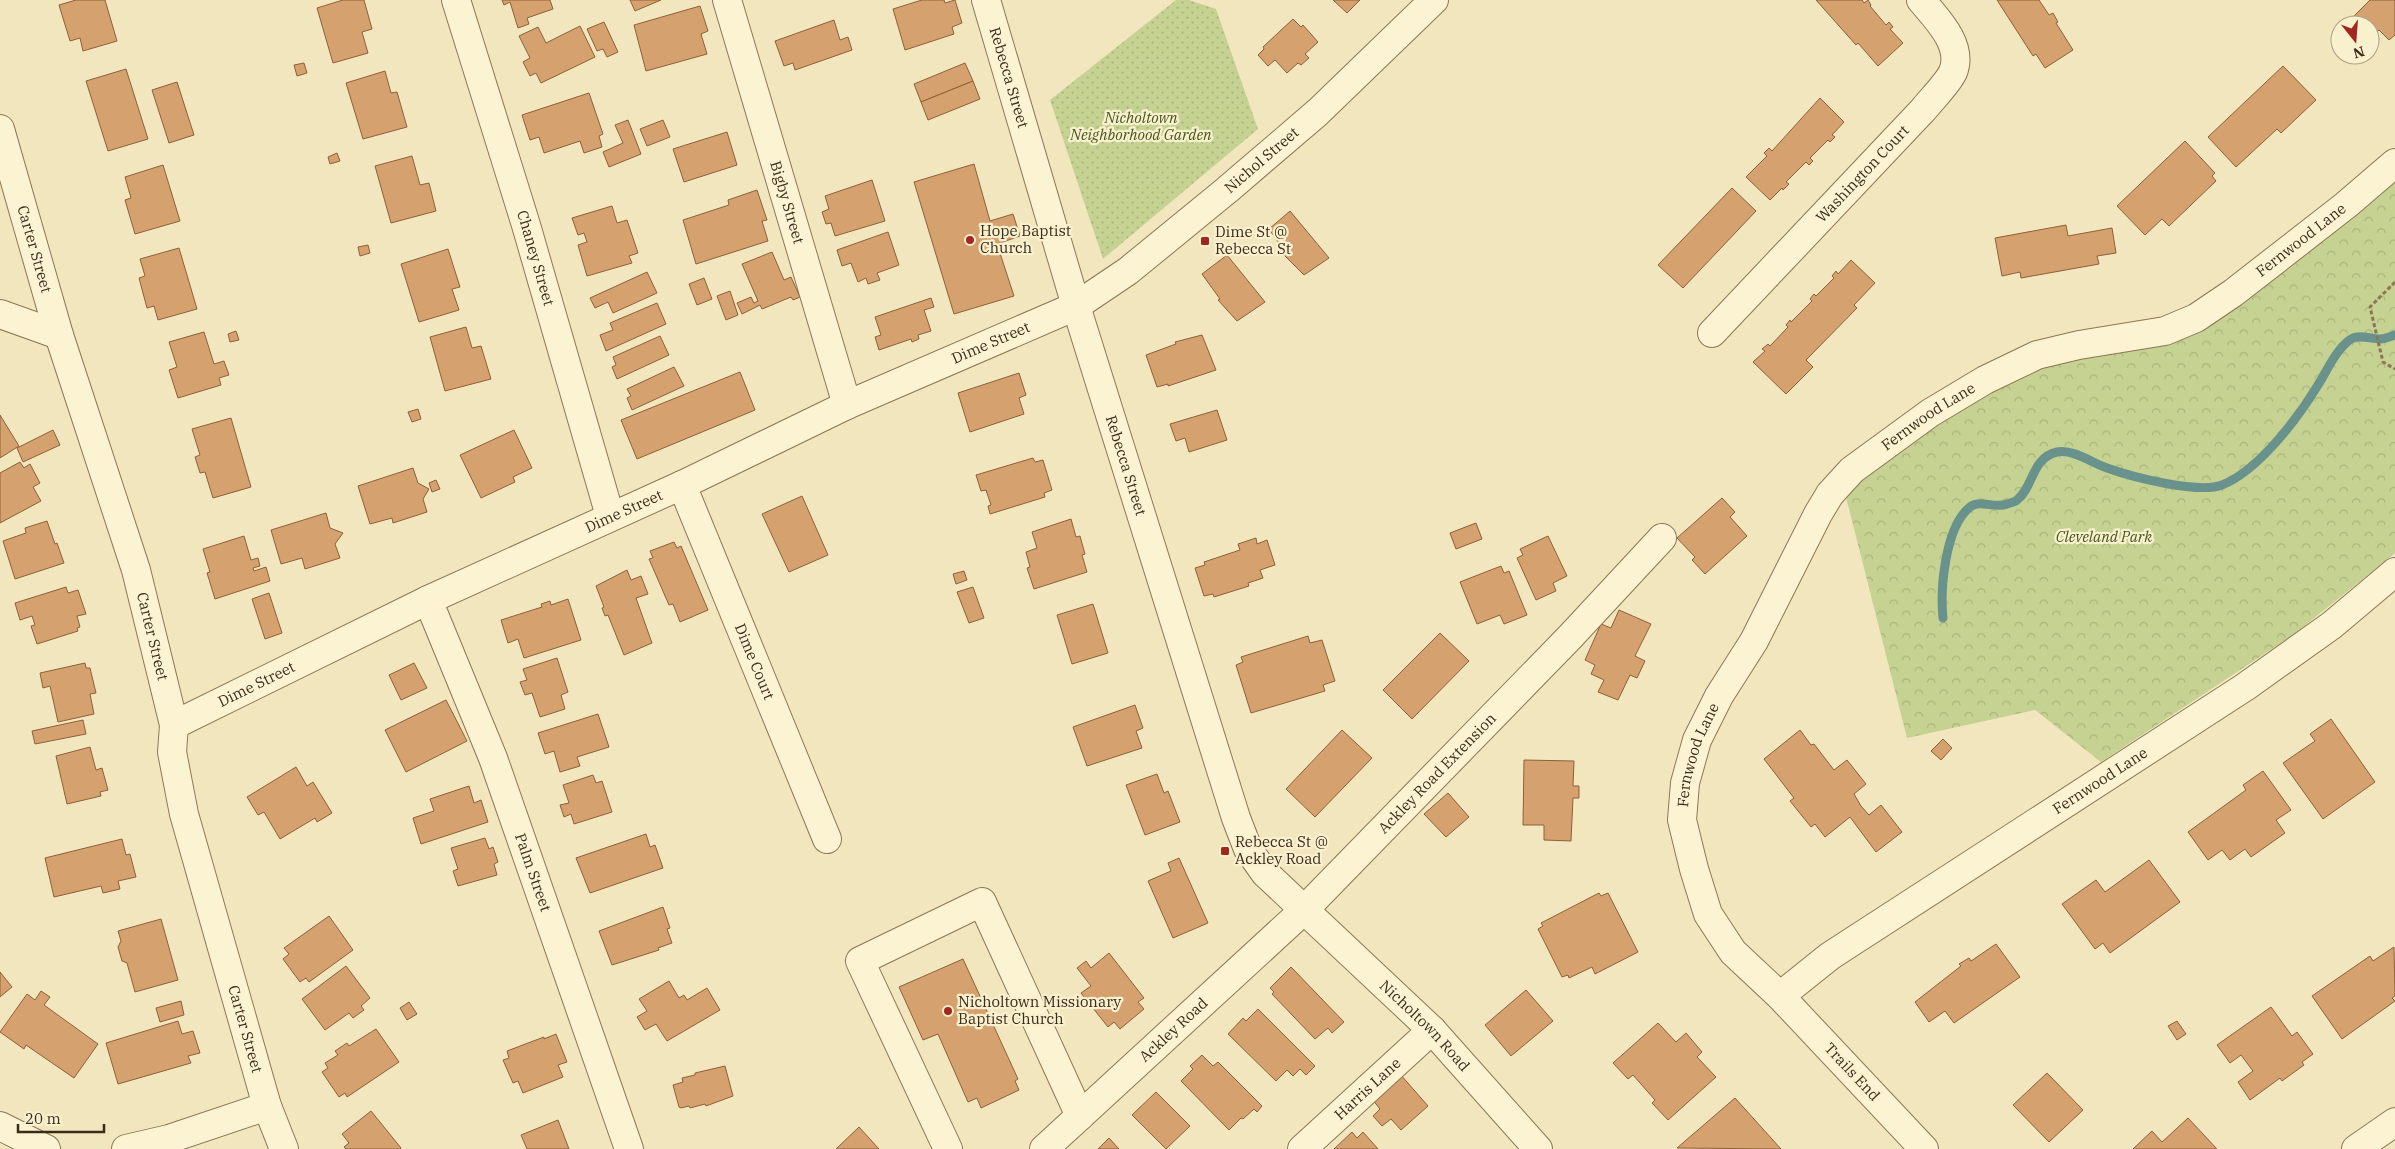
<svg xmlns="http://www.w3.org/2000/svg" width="2395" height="1149" viewBox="0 0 2395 1149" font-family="'IBM Plex Serif',serif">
<defs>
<pattern id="grass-dots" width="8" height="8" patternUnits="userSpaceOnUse" patternTransform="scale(1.25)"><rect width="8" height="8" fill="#c5d291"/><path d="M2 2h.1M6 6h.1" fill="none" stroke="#aab47c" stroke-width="1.8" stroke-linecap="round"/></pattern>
<pattern id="forest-crowns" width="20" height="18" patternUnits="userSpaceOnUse" patternTransform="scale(1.25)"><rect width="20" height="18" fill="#c5d291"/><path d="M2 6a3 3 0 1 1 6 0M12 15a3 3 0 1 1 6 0" fill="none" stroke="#aab47c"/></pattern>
</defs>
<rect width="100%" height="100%" fill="#f2e6be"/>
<polygon fill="url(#grass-dots)" points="1176,0 1189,0 1216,9 1258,129 1103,259 1050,100"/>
<polygon fill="url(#forest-crowns)" points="2395,176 2395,553 2293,635 2101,762 2035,710 1907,738 1845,493 1929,423 2025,364 2176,337"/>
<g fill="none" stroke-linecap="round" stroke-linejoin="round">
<path stroke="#68928b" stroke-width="9" d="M1943,618c-3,-29 2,-91 27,-111 10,-8 25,2 37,-3 3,-1 8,-2 10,-4 17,-13 14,-42 40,-48 17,-3 35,11 50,16 25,9 91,26 115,17 36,-14 76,-67 96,-100 9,-14 18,-36 33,-46 8,-5 20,0 29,0 5,0 10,-2 15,-4"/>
</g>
<g fill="#d5a16f" stroke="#8e6038">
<polygon points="76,0 105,0 117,41 83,51 80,38 70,41 59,5"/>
<polygon points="343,0 364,0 372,29 362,32 368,53 333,63 317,8"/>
<polygon points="502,0 550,0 553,9 527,18 529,24 518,28 510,2 504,5"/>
<polygon points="630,0 661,0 635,11"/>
<polygon points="922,0 944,0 945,3 955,0 962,23 952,27 954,34 905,50 893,9"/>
<polygon points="1333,0 1360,0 1347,13"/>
<polygon points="1816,0 1862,0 1864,3 1868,0 1871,5 1870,6 1886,25 1889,22 1893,27 1890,29 1903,43 1878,66 1858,43 1856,45"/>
<polygon points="1997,0 2039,0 2049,15 2053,13 2058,22 2056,23 2073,50 2045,68 2036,54 2033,56"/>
<polygon points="2370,0 2395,0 2395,35 2389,40 2379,30 2370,39 2370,25 2345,25"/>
<polygon points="700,6 708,31 701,34 707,54 646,71 634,25"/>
<polygon points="1293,19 1301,27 1303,25 1318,42 1305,54 1309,58 1301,65 1298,63 1287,73 1275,60 1268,66 1258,55 1264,49 1263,47"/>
<polygon points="834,20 840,40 848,37 852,50 795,70 793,63 784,66 775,41"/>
<polygon points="604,22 618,52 607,57 603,49 597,51 587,29"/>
<polygon points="580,26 595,57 541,83 536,73 530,76 523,62 530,58 519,36 538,27 546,43"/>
<polygon points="304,63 307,73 297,76 294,65"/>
<polygon points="965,63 973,81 921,102 914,84"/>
<polygon points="2283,66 2316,100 2281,133 2277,129 2236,167 2208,137"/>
<polygon points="126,69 148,139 108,151 86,81"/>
<polygon points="385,71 391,93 397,92 407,127 363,139 346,83"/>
<polygon points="973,81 980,99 928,120 921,102"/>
<polygon points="177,82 194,135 169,143 152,90"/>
<polygon points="589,93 603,134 599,136 602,147 584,153 580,141 544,153 539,137 530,140 522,115"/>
<polygon points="1820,98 1844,122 1832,135 1835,137 1830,142 1828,140 1810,158 1813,161 1809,165 1806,162 1786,182 1789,184 1783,190 1782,188 1770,200 1746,177 1767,156 1764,153 1769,148 1772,151"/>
<polygon points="628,120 641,154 609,167 603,152 623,143 615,125"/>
<polygon points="663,120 670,137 647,146 640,129"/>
<polygon points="727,132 737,165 684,182 673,149"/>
<polygon points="2185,141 2215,173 2212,176 2216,181 2169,226 2162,219 2145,235 2117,206"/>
<polygon points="337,153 340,161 330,164 328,157"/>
<polygon points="412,156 420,185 429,183 436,211 391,223 375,166"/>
<polygon points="974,164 990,221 1013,214 1020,236 997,244 1014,296 954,314 914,182"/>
<polygon points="163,165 180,221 135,234 125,200 131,198 125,177"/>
<polygon points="872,180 885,221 835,236 831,223 826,224 822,212 829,209 825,196"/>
<polygon points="1732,188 1756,211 1683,288 1658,265"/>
<polygon points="757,190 767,220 762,221 768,241 696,264 683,220 729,205 728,200"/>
<polygon points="612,206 617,223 627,220 638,253 629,256 632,263 587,276 578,245 587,242 584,233 578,235 572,218"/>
<polygon points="1290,211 1329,258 1304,275 1284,255 1286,253 1269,229"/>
<polygon points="2066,225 2068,236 2112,228 2116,253 2097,256 2099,264 2021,278 2020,272 2002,276 1995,238"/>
<polygon points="888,232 899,265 877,273 880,280 868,284 866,278 858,282 851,263 842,266 837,250"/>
<polygon points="368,245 370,253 360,256 358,247"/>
<polygon points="179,248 197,309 158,320 154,306 147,308 139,278 145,276 140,259"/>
<polygon points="448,249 460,287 452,289 459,310 419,322 401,264"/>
<polygon points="772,252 784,280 791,277 800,297 793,300 791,297 762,309 760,305 742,314 737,303 751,297 754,303 758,301 742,264"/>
<polygon points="1227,255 1265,302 1237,321 1218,300 1220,299 1202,274"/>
<polygon points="1851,260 1875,283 1854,305 1857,308 1806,360 1813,367 1786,394 1753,362 1765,351 1762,349 1768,344 1770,346 1788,327 1786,325 1790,320 1791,322 1812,301 1810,299 1814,294 1816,296 1834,278 1832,276 1836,271 1838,274"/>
<polygon points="647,272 657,293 613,313 608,302 595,308 590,298"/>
<polygon points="704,278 712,299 697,305 689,284"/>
<polygon points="730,291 738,315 726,320 717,296"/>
<polygon points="931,298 934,307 924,310 931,331 918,335 919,339 912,342 911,339 879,350 875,337 881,335 875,317"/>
<polygon points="657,303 666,324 606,351 600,335 613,330 610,323"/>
<polygon points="466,327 472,348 481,346 491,379 445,391 430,337"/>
<polygon points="236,331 239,340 230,342 228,334"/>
<polygon points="204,332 214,364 224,361 229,375 219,378 221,385 178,398 169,370 177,367 169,342"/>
<polygon points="1202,335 1216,370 1168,386 1168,384 1157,387 1146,355 1176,344 1175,342"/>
<polygon points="660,336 669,355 617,379 612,367 616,365 613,357"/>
<polygon points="674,367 684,386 632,410 627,398 631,396 627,389"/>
<polygon points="740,372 755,410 637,459 621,420"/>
<polygon points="1019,373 1026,395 1019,398 1024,414 970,432 958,393"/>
<polygon points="418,409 421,419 412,422 408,412"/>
<polygon points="1217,410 1227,440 1189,452 1185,438 1176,441 1170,424"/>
<polygon points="0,415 19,446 0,458"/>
<polygon points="231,418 251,487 213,498 205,472 200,473 195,457 200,455 192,429"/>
<polygon points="53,430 60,445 23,462 17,448"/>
<polygon points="514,430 532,468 513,477 515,482 481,498 460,455"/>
<polygon points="1033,458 1035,462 1043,460 1052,490 1044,493 1045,497 990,514 988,506 991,505 986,490 981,491 976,475"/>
<polygon points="20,462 24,468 30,464 40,483 33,487 41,501 0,523 0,473"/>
<polygon points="413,468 418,483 429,489 423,499 427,512 393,523 392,518 370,524 358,486"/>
<polygon points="436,480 440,489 432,492 429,483"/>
<polygon points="802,496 828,555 789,572 762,514"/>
<polygon points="1722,498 1735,512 1730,517 1747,536 1705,574 1692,560 1695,557 1677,538"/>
<polygon points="326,513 330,528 343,533 335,544 340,558 305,569 302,558 281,564 271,530"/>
<polygon points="1071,519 1076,537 1080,536 1085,554 1082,555 1087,572 1034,589 1027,568 1030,567 1026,552 1037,548 1032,532"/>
<polygon points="47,521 55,544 57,543 64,563 15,579 3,541 26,533 25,528"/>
<polygon points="1476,523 1482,539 1456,549 1450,533"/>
<polygon points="244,536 251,560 258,558 260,566 253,568 254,571 266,567 270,581 215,599 207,573 210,572 203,549"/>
<polygon points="1548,536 1567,576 1553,583 1556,591 1536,600 1517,558 1523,555 1520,549"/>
<polygon points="1256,538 1257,544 1267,540 1275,565 1260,570 1263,578 1248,583 1249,586 1214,597 1213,594 1204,596 1195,568 1205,565 1204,562 1240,550 1238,544"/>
<polygon points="674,542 677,548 681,546 708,610 680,622 673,604 669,605 649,559 653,558 650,551"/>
<polygon points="1501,566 1504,573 1509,571 1527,615 1504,624 1500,615 1477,624 1460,582"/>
<polygon points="627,570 631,580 641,576 648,594 636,598 652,643 624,655 608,615 605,616 602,608 604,607 596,586"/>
<polygon points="964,571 967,580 956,584 953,574"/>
<polygon points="66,587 68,593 78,590 86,614 77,616 80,627 77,628 78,631 37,644 31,626 35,625 32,616 20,620 15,603"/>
<polygon points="973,587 984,618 969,623 957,592"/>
<polygon points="269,593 282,633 265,639 252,599"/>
<polygon points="568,599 581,640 524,658 518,639 508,643 501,620 542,607 541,604 550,601 551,605"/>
<polygon points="1093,604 1108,653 1072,664 1057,615"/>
<polygon points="1619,610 1651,624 1635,656 1645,661 1637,678 1630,675 1618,700 1598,692 1604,680 1591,674 1595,665 1585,660 1601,624 1611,628"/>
<polygon points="1440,633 1469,661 1412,719 1383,690"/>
<polygon points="1308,636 1310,643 1322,640 1335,681 1323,685 1325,691 1251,713 1236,665 1243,662 1241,657"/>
<polygon points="557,658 568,692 561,695 565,709 540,717 532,693 525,695 520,682 527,680 523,669"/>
<polygon points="85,663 86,668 90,668 96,693 90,694 94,714 58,722 50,686 43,688 40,673"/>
<polygon points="414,663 427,688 401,700 389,675"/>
<polygon points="446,700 467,741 406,772 385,730"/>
<polygon points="1135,705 1143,728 1136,731 1142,748 1087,766 1073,727"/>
<polygon points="598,714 609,747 577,757 580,766 560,772 554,751 545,754 538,733"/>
<polygon points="2331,719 2375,782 2323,819 2283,763 2315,741 2310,734"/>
<polygon points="83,720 86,734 35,744 32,731"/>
<polygon points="1342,730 1372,758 1315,817 1286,789"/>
<polygon points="1800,730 1811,745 1814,744 1834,770 1847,760 1866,784 1854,794 1861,806 1869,815 1881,805 1902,832 1876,852 1850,817 1825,837 1815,824 1811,827 1790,801 1794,798 1764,759"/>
<polygon points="1943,739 1952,748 1941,760 1931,751"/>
<polygon points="90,747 96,770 102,768 108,790 100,792 101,796 67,804 56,756"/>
<polygon points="1524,760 1574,761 1573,786 1579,786 1579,798 1573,798 1571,841 1544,840 1544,825 1523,825"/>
<polygon points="296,767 307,786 313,782 332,813 317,822 315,818 280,839 264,812 258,815 247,797"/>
<polygon points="2263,771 2291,810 2276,820 2285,833 2251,857 2245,849 2230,860 2222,850 2208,860 2188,832 2246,790 2243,785"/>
<polygon points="1157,774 1164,793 1168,791 1180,822 1145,835 1126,785"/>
<polygon points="593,775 596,783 602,781 612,812 574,824 571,814 564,817 560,805 569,803 563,785"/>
<polygon points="469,786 474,803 481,800 488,822 421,844 413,818 434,811 430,799"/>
<polygon points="1448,793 1469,817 1446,837 1424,814"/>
<polygon points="646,834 650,847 655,845 663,868 590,893 576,858"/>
<polygon points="485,838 489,849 493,847 498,862 494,864 497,875 458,886 453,871 458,869 451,848"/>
<polygon points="122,839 126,855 130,854 136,877 118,881 120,889 103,893 101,886 54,897 45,858"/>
<polygon points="1179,858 1208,923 1173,938 1148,881 1171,871 1168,863"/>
<polygon points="2149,860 2180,902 2110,953 2103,943 2095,949 2062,904 2096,880 2105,892"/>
<polygon points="1599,893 1601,896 1608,893 1638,952 1595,974 1592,967 1569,978 1568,975 1562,977 1538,929 1543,926 1541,923"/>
<polygon points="663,907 670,928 667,929 672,943 658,948 659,950 612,965 599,931"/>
<polygon points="329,916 353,950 309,982 306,978 300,982 283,959 289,954 284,948"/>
<polygon points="161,919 178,980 135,992 127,963 122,961 118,947 121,941 118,931"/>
<polygon points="1996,944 2020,977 1954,1023 1945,1011 1929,1022 1915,1002 1961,966 1959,964 1969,958 1971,961"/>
<polygon points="2394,947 2395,996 2392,998 2395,1001 2342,1039 2312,996 2370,956 2373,961"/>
<polygon points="1109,953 1144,998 1138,1002 1144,1009 1120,1029 1114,1022 1108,1027 1081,993 1091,986 1077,968 1086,961 1091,968"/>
<polygon points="963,959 1018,1079 1015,1081 1019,1090 981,1108 977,1098 968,1102 938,1034 923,1040 899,987"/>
<polygon points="346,966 370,998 361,1006 364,1010 353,1018 349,1013 325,1030 302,999"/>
<polygon points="1291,967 1344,1022 1332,1033 1328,1028 1315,1039 1272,994 1274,992 1270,988"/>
<polygon points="0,972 12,987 0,997"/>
<polygon points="669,981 679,998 684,995 687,1000 707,988 720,1010 667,1041 656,1024 645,1030 637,1017 647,1011 639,999"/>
<polygon points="1526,990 1553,1021 1511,1056 1485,1025"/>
<polygon points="41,991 50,997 44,1005 98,1044 74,1078 26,1045 24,1049 0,1032 27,994 35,1000"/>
<polygon points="181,1001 184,1015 160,1022 156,1008"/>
<polygon points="409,1002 417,1014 407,1020 400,1008"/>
<polygon points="2271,1007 2292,1036 2297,1032 2313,1054 2302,1062 2304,1065 2282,1081 2280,1078 2250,1100 2238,1082 2253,1071 2241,1055 2230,1063 2217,1045"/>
<polygon points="1258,1009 1315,1066 1306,1075 1300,1069 1293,1076 1287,1070 1276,1081 1228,1034 1243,1018 1246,1021"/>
<polygon points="178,1021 182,1034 193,1031 200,1053 188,1056 191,1063 118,1084 106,1043"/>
<polygon points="2177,1021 2186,1034 2177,1040 2168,1026"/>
<polygon points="1658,1023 1676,1042 1686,1033 1702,1052 1697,1057 1716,1077 1668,1120 1652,1103 1655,1100 1633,1075 1628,1079 1613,1063"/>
<polygon points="376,1029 399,1062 347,1097 345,1093 339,1097 322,1072 328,1068 325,1063 338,1055 335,1051 347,1043 349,1046"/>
<polygon points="556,1034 567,1062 558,1065 563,1077 523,1093 518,1081 513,1083 503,1060 509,1058 507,1051 544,1037 544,1039"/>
<polygon points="1202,1055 1213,1066 1218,1062 1262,1106 1257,1112 1254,1109 1243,1119 1241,1118 1229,1130 1181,1081 1193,1069 1190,1066"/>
<polygon points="725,1066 733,1096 706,1106 705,1104 690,1108 689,1106 681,1108 679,1107 673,1085 683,1082 682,1078 695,1075 695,1073"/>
<polygon points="2047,1073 2083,1110 2049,1142 2013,1105"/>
<polygon points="1400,1074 1428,1106 1401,1130 1391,1119 1382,1126 1373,1116 1380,1109 1372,1099"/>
<polygon points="1156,1092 1190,1126 1166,1149 1132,1115"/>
<polygon points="1735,1098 1781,1149 1677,1148"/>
<polygon points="371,1111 401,1148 400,1149 346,1149 344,1147 349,1143 342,1134"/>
<polygon points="2188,1118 2217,1149 2133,1149 2152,1131 2162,1142"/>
<polygon points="558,1120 569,1149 527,1149 521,1135"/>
<polygon points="859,1127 879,1149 836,1149"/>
<polygon points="1352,1132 1357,1138 1363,1132 1378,1149 1334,1149"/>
<polygon points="1109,1138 1119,1149 1098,1149"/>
</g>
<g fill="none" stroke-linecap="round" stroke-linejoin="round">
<g stroke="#8d7655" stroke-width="30">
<g id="minor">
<path id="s1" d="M456,0l70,225 84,291"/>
<path id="s2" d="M727,0l120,405"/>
<path id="s3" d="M986,0l90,306 160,512 12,31 17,24 167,157 106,119"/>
<path id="s4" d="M0,129l59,206 77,235 38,155 -2,27 12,62 83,292 17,43"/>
<polyline points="0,314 59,335"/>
<path id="s5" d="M1712,333l211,-223c8,-10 25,-27 30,-38 11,-27 -17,-54 -32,-72"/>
<path id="s6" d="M682,485l145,354"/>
<path id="s7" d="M428,600l65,158 136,391"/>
<path id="s8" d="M174,725l254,-125 254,-115 165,-80 229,-99 52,-35 99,-81 91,-78 116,-112"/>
<path id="s9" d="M1780,996l50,-40 415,-269 87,-62 63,-53"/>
<polyline points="0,1126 46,1149"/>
<polyline points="126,1149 169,1139 267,1106"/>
<polyline points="948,1149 860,961 982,902 1080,1116"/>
<path id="s10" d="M1044,1149l260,-239 266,-273 92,-99"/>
<path id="s11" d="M1302,1149l130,-119"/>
<path id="s12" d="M1924,1149l-144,-153 -47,-44 -25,-38 -14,-45 -12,-49 3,-37 12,-43 22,-44 35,-55 64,-127 12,-20 22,-24 78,-57 55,-33 52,-25 42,-10 86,-14 31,-13 37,-25 113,-88 49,-42"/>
<polyline points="2356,1149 2395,1122"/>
</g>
</g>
<polyline stroke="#8d7655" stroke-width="3" stroke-dasharray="4 2.5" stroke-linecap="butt" points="2395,282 2370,307 2383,362 2395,369"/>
<use href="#minor" stroke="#fcf3d2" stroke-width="28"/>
</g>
<g fill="#a2271e" stroke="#f9f0ce" stroke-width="2">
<circle cx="970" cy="240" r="5"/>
<rect x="1200" y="236" width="10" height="10" rx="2.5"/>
<rect x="1220" y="846" width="10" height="10" rx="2.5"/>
<circle cx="948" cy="1011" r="5"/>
</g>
<g text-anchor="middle" stroke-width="4.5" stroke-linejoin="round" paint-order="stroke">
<g font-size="15" fill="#3a2c1b" stroke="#f9f0ce">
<text dy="5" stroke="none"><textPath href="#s3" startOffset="81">Rebecca Street</textPath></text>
<text dy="5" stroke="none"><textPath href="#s8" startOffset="1231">Nichol Street</textPath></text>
<text dy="5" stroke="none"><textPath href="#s5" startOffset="219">Washington Court</textPath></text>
<text dy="5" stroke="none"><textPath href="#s2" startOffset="211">Bigby Street</textPath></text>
<text dy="5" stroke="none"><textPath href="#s12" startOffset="1325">Fernwood Lane</textPath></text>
<text dy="5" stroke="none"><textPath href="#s4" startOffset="125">Carter Street</textPath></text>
<text dy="5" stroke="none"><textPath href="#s1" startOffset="270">Chaney Street</textPath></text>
<text dy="5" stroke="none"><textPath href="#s8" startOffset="902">Dime Street</textPath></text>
<text dy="5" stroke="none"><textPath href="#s12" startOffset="905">Fernwood Lane</textPath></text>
<text dy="5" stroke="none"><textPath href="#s3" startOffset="486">Rebecca Street</textPath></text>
<text dy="5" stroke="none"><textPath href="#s8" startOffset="498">Dime Street</textPath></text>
<text dy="5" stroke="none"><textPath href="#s4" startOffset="530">Carter Street</textPath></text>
<text dy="5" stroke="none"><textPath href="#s6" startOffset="191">Dime Court</textPath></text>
<text dy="5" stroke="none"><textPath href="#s8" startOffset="92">Dime Street</textPath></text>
<text dy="5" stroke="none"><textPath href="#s12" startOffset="485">Fernwood Lane</textPath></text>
<text dy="5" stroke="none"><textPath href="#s10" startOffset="544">Ackley Road Extension</textPath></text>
<text dy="5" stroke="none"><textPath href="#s9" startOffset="386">Fernwood Lane</textPath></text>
<text dy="5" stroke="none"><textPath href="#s7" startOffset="292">Palm Street</textPath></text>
<text dy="5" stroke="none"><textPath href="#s3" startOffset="1139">Nicholtown Road</textPath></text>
<text dy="5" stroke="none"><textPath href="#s4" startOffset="935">Carter Street</textPath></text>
<text dy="5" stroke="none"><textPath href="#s10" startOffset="176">Ackley Road</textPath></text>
<text transform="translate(1852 1072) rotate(47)" y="5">Trails End</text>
<text dy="5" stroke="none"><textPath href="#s11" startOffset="89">Harris Lane</textPath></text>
</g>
<g font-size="15" font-style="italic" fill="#46591f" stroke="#f9f0ce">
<text x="1141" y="123">Nicholtown<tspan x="1141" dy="17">Neighborhood Garden</tspan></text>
<text x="2104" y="542">Cleveland Park</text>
</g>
<g font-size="15" fill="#3a2c1b" stroke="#f9f0ce" text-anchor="start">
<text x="980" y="236">Hope Baptist<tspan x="980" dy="17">Church</tspan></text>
<text x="1215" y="237">Dime St @<tspan x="1215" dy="17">Rebecca St</tspan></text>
<text x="1235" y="847">Rebecca St @<tspan x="1235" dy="17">Ackley Road</tspan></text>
<text x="958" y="1007">Nicholtown Missionary<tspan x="958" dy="17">Baptist Church</tspan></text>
</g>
</g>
<g transform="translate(2355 40) rotate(163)"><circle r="24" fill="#f9f0ce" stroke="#ada286"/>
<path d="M0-4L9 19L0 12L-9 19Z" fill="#a2271e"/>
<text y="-8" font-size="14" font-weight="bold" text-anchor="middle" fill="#3a2c1b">N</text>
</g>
<path d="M18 1124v8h86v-8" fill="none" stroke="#3a2c1b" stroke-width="2.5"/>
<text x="25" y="1124" font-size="15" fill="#3a2c1b" stroke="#f9f0ce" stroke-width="4" paint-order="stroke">20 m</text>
</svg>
